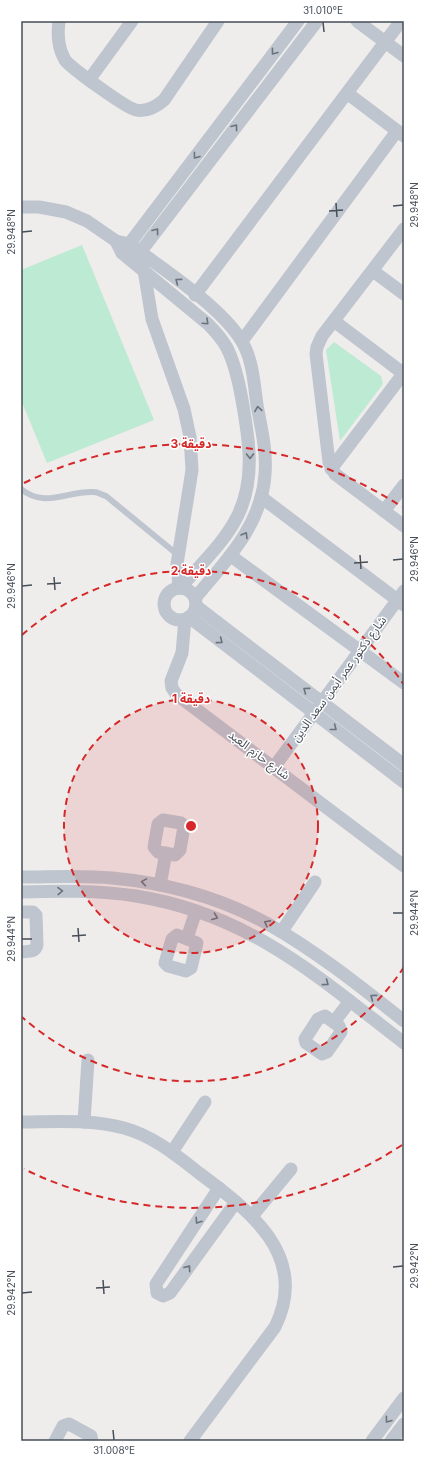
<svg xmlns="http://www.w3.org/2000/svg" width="425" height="1462" viewBox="0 0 425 1462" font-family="Inter,'Noto Sans Arabic',sans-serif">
<rect width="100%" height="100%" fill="#efecec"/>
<g fill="#bdead2">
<polygon points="82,245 154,420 47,463 21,400 21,270"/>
<polygon points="334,342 381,376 383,384 340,441 326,350"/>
</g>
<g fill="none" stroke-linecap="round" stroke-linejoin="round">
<path stroke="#bec5ce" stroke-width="6" d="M21,489c24,20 48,1 73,3 4,0 8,3 12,4l72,59"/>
<g stroke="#bec5ce" stroke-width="13">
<path d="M59,21c-2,14 -1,27 6,39 6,8 61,48 71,50 11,2 20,-3 28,-10l54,-79"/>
<polyline points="357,21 404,56"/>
<polyline points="89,80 132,21"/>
<polyline points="347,93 404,136"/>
<path d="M21,207h18l27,5 21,9 29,20 13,3c33,24 92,63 112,96 12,19 13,44 16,65 4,22 10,46 8,69 -3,51 -39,87 -70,124"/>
<polyline points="404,229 322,336 317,347 316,354 329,462 335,474 404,526"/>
<path d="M116,241l6,12 86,71c7,7 14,15 19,24 8,16 12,35 15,52 7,39 14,80 -5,117 -13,26 -37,48 -57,71"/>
<polyline points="124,251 298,21"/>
<polyline points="135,259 317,21"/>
<polyline points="144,270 152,319 184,409 190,437 192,470 177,564 179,588"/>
<polyline points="373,271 404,294"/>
<polyline points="195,295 401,21"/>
<polyline points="334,321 404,374"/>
<polyline points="242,341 397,131"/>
<polyline points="331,469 403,374"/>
<polyline points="261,497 404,605"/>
<polyline points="384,511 404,485"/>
<polyline points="231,556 404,683"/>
<circle cx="180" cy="604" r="16"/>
<polyline points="196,606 404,765"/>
<polyline points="189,617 404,782"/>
<polyline points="185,619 182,653 171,681 172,688 176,694 404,866"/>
<polyline points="274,767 404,591"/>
<polygon points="163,820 181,823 184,826 180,850 175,855 158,852 154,847 158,824"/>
<path d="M21,877c30,0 61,-2 91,1 54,5 109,20 156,46 48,27 93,63 136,97"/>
<polyline points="160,885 166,853"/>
<path d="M21,892c38,-1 77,-2 115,4 113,18 181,80 268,147"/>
<path d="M21,912h12l3,3 1,30c-2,8 -9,6 -16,7"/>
<polyline points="282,931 315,882"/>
<polygon points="177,935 197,943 191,968 186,971 168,966 165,963 172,939"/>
<polyline points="187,938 196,911"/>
<polygon points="325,1016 339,1026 341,1032 327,1052 322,1054 306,1043 305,1039 318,1019"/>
<polyline points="334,1022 350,1001"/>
<path d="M21,1122c34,0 70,-3 103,6 29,8 52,27 75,45 51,38 111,83 76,154l-85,114"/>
<polyline points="84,1122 88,1060"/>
<polyline points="172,1152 205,1102"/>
<polyline points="219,1188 156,1284 157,1293 163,1296 170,1293 236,1202"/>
<polyline points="252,1216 291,1169"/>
<polyline points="55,1441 63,1426 69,1424 91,1436 92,1441"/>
<polyline points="372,1441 404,1398"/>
<polyline points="391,1441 404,1424"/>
</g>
</g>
<defs><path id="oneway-chevron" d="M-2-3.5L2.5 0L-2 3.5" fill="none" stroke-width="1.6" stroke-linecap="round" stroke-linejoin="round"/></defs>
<g stroke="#6a727b">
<use href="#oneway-chevron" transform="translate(274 52) rotate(127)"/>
<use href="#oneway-chevron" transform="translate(235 127) rotate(-53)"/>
<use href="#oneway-chevron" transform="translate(196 156) rotate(127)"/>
<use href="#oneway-chevron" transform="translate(156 231) rotate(-53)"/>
<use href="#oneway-chevron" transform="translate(178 281) rotate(-143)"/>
<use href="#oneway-chevron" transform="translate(206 322) rotate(43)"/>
<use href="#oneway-chevron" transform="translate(258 409) rotate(-99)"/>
<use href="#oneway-chevron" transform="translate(250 456) rotate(89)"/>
<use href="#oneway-chevron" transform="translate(245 535) rotate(-59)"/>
<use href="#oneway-chevron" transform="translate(220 641) rotate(37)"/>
<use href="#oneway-chevron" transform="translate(306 690) rotate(-143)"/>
<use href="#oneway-chevron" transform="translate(334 728) rotate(38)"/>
<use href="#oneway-chevron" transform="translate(144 882) rotate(-171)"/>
<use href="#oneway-chevron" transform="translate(60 891) rotate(-1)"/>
<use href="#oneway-chevron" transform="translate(215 917) rotate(21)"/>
<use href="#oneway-chevron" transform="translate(267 923) rotate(-152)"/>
<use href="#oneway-chevron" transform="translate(326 983) rotate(37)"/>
<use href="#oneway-chevron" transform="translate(373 997) rotate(-143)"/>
<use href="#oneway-chevron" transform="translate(198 1221) rotate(123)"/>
<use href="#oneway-chevron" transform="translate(188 1268) rotate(-54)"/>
<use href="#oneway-chevron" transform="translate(388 1420) rotate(127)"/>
</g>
<path fill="none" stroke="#464e58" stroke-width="1.5" d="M323,22l1,10M336,203l1,14M393,206l10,-1M329,211l14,-1M22,232l10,-1M360,555l1,14M393,560l10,-1M354,563l14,-1M54,577l1,13M47,584l14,-1M22,586l10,-1M393,913h10M78,928l1,14M72,936l14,-1M22,939h10M393,1267l10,-1M103,1280l1,14M96,1288l14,-1M22,1293l10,-1M113,1430l1,10"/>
<circle cx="191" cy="826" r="127" fill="#d62828" fill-opacity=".12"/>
<g fill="none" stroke="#d62828" stroke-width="2" stroke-dasharray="7 5">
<circle cx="191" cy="826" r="127"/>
<path d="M404 967A255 255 0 0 1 22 1017M22 635A255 255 0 0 1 404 685"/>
<path d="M402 1145A382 382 0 0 1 24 1169M24 483A382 382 0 0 1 402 507"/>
</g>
<g text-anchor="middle" stroke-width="3" stroke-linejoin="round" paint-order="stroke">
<g font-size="12" fill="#464e58" stroke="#fff">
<text transform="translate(339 679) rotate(-54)" y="4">شارع دكتور عمر أيمن سعد الدين</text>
<text transform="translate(259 755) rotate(37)" y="4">شارع حازم العبد</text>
</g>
</g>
<circle cx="191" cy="826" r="6" fill="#d62828" stroke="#fff" stroke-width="2"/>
<g font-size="12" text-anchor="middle" font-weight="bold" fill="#d62828" stroke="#fff" stroke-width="3" stroke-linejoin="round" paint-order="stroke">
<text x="191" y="448">3 دقيقة</text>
<text x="191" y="575">2 دقيقة</text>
<text x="191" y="703">1 دقيقة</text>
</g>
<rect width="425" height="1462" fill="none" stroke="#ffffff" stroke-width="44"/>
<rect x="22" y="22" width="381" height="1418" fill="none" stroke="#464e58" stroke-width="1.5"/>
<g font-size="10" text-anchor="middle" fill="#464e58">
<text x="323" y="14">31.010°E</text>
<text transform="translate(414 205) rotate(-90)" y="4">29.948°N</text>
<text transform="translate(11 232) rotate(-90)" y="4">29.948°N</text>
<text transform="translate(414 559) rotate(-90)" y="4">29.946°N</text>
<text transform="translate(11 586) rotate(-90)" y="4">29.946°N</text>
<text transform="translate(414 913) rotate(-90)" y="4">29.944°N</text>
<text transform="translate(11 939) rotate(-90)" y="4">29.944°N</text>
<text transform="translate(414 1266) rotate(-90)" y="4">29.942°N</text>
<text transform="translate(11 1293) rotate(-90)" y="4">29.942°N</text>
<text x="114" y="1454">31.008°E</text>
</g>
</svg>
